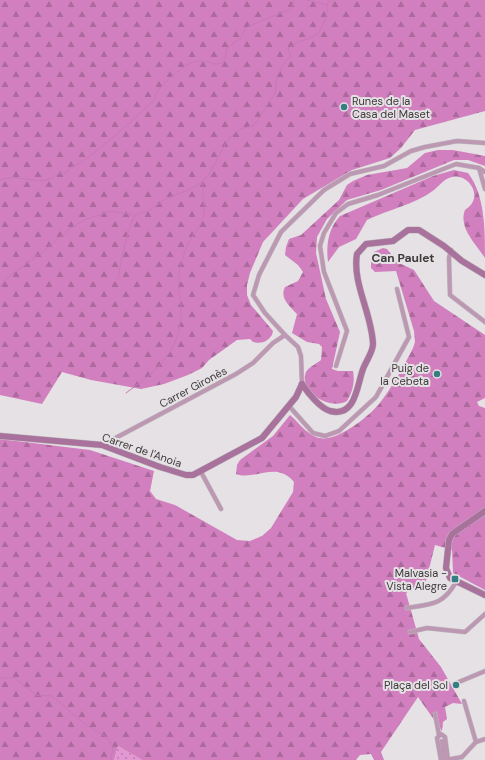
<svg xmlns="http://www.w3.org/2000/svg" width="485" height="760" viewBox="0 0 485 760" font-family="'DM Sans',sans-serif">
<defs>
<pattern id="grass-dots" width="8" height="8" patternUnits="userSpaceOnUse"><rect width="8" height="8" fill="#e498d3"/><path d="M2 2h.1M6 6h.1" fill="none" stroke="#ba7dac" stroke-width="1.8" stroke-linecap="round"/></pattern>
<pattern id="forest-firs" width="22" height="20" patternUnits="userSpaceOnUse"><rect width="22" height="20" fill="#d17fbf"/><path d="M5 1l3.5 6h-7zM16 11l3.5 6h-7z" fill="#ab699c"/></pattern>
</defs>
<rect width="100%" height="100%" fill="#e5e1e4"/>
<polygon fill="url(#grass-dots)" points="118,746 142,760 114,760"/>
<g fill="url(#forest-firs)">
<path d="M0,0h485v111l-70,19 -14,18 -11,10 -38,12 -49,29 -40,43 -13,31 -3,12v10l4,10 22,26 -1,4c-5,7 -10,9 -19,7l-3,-3 -13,1 -28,20 -7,8 -14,7 -24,9 -23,5 -50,-9 -29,-8 -20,32 -42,-9z"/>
<path d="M438,150h15l32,6v10l-17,-6h-14l-73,30 -34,10 -20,19 -10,18 -1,16 10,46 14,33 -8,37 6,2h15c2,11 0,20 -6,30 -17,10 -49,-10 -41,-29 3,-5 10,-8 15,-12l1,-13 -3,-3 -12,-2 -15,-9 5,-19c-6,-7 -18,-15 -12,-27l13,-6 5,-9 -5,-7 -13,-10 1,-8 3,-8 12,-4 38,-35 8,-15 6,-4 14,-6 40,-7 18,-15z"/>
<path d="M454,170l14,3c17,22 17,56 17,85 -9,-14 -27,-30 -20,-48 20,-12 4,-37 -13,-33 -7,1 -12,8 -18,13 -20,15 -45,19 -67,30l-11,19 -17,8 -11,15c-2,-17 0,-33 12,-46l93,-40z"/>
<path d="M383,248l4,1 10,13 17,8 20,31 51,34v63l-8,4 2,4 6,2v182l-32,-17 -1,-23 -17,-5 -9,36 -20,12 13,46 22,28 21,37 -9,-1 -8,4 2,12 -4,3 -1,9 -24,-34 -37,55 3,8h-10l-3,-6 -11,1 -4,5h-214l-24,-14 -4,14h-114v-321l90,11 64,21 -4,20 6,8 19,6 62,35 13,1 12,-5 9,-8 22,-36 1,-10c-18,-22 -38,-1 -58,-8l1,-9 3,-5 33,-24 17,-21c8,7 16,18 26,22 18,8 52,-20 63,-33 12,-15 25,-38 34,-56l2,-6 -1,-11 -18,-60 -21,1 -4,-4v-10l3,-6z"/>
</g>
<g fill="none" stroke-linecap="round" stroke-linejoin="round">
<g stroke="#c878b7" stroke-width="1">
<polyline points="307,0 327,5"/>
<path d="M0,180c18,-6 33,3 47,0 9,-2 6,-7 19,-7l5,-6c12,-1 72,-56 83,-67 2,-2 1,-6 3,-8 6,-9 18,-19 27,-25 18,-13 25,0 38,-4l3,-4 2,-11 14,-10 5,-10 3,-2 42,-17 3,-9"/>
<path d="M118,279c2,-12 10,-57 18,-64 3,-2 8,-2 12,-4 7,-4 13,-10 20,-13 12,-6 26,-8 36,-18 18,-19 18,-51 49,-54 9,-9 13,-22 22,-32l2,-18 8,-14 6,-6 -3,-7c6,-6 12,-8 20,-10 16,-5 18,-22 20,-37l3,-2"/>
<polyline points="0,287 7,278 45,250 68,230 84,220 111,211 135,215"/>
<path d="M126,393c31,-23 55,-41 55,-83 0,-12 -4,-23 -2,-36 2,-12 6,-25 12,-35 3,-6 8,-12 11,-18 5,-13 -1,-27 1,-40"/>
<polyline points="0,678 15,678 36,695 52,696 86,725 105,736 113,746 111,760"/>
</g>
<g stroke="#c0bcbf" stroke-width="5">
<g id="street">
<polyline points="479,168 485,189"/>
<polyline points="451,250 449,258 450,295 485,322"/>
<polyline points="336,366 347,331 324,272 320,246 324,233 336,213 348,204 378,195 456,164 479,168 485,172"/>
<polyline points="302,384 301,356 298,347 285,335 265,313 253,295 259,275 281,232 324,190 350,174 384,166 411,151 425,147 457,141 485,143"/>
<polyline points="289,406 313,433 325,436 339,431 376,397 409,337 397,289"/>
<polyline points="105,446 108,442 236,374 253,363 273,343 285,335"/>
<polyline points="201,472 221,509"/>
<path d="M407,608c25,-4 36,-3 49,-26"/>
<polyline points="410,632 427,628 465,632 485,614"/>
<polyline points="454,684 485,671"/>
<polyline points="464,701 476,742"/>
<polyline points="435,714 439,735"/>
<polyline points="442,741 444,758"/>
<polyline points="462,757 476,742 485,739"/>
<polyline points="441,760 437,738 441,734 445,737 448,760"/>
<polyline points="446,760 462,757"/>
</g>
</g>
<g stroke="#c0bcbf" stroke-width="7">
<g id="secondary">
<path d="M302,384c6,9 18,24 28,27 26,7 27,-26 33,-42 3,-8 10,-17 10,-25 -1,-30 -21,-61 -16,-90l9,-10 27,-3 15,-11h11l25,16 18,15 23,14"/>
<polyline points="0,436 102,445 160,467 186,475 193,475 262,438 296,397 302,384"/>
<polyline points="485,511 452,534 449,540 446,568 450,578 485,595"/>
</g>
</g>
<use href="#street" stroke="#bd98b3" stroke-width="4"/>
<use href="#secondary" stroke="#a8729c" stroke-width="6"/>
</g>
<g fill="#357e82" stroke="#e5e1e4" stroke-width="1.5">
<circle cx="344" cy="107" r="4"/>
<circle cx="437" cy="374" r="4"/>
<rect x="451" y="575" width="8" height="8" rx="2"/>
<circle cx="456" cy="685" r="4"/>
</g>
<g text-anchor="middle" stroke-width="4" stroke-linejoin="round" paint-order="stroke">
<g font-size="11" fill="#3c3a3b" stroke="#e5e1e4" text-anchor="end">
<text x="352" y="105" text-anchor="start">Runes de la<tspan x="352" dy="13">Casa del Maset</tspan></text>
<text x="429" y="372">Puig de<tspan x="429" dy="13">la Cebeta</tspan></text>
<text x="447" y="577">Malvasia -<tspan x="447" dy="13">Vista Alegre</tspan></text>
<text x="448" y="689">Plaça del Sol</text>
</g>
<g font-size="11" fill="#3c3a3b" stroke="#e5e1e4">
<text transform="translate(193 387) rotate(-28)" y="4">Carrer Gironès</text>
<text transform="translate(142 450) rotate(19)" y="4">Carrer de l'Anoia</text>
</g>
<g font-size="12" font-weight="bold" fill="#3c3a3b" stroke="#e5e1e4">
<text x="403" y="262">Can Paulet</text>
</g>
</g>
</svg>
